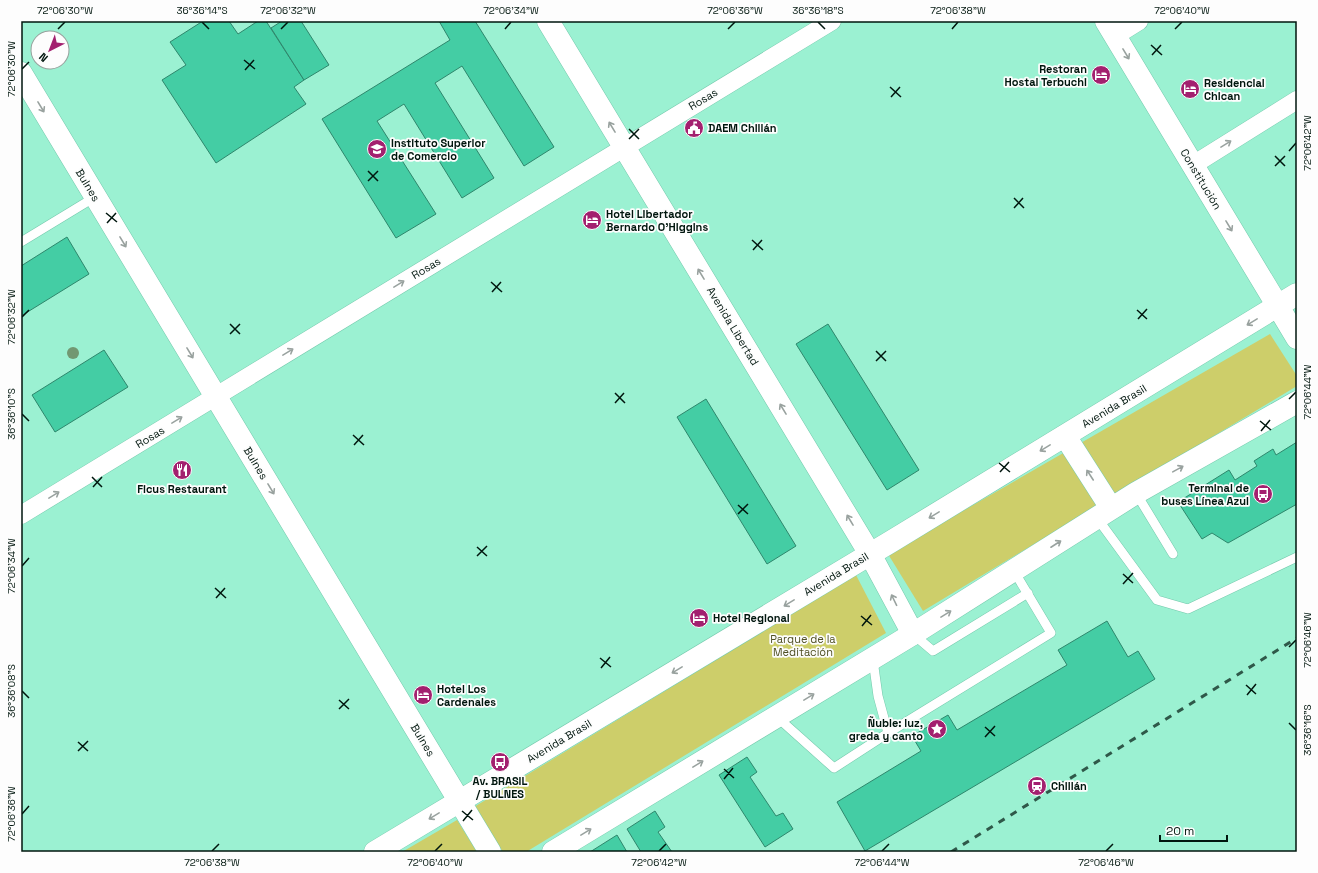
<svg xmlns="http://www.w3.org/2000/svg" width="1318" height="873" viewBox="0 0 1318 873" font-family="'Space Grotesk',sans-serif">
<rect width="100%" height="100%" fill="#9bf1d2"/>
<g fill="#cdce6a">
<polygon points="1270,334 1297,376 1297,386 923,611 888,554"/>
<polygon points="856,575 886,633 526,852 503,852 474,807"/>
<polygon points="457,820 477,852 402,852"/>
</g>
<g fill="#44cda4" stroke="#2e876c">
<polygon points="203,21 229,21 238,34 258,21 266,21 304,80 294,87 306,104 216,163 162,80 186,65 170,42"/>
<polygon points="282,21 301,21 329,65 304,80 271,28"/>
<polygon points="439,21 475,21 554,147 524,166 462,66 435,83 494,178 462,198 404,104 377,121 436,214 396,238 322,119 450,40"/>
<polygon points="67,237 89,274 21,316 21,266"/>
<polygon points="828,324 919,470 887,490 796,344"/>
<polygon points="104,350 128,387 55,432 32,395"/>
<polygon points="706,399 796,546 767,564 677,417"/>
<polygon points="1297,442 1297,504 1228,543 1212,533 1202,539 1178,502 1229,470 1235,480 1257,466 1254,461 1273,449 1276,455"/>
<polygon points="1107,621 1128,657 1138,651 1155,679 865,851 837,802 921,751 912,736 948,715 957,730 1067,665 1058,650"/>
<polygon points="747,757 757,772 750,777 776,816 783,813 793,829 765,847 719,775"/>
<polygon points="655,811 665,827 658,832 672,852 641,852 627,829"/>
<polygon points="617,835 627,852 590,852"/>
</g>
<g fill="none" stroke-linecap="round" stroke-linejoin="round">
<g stroke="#74c9ac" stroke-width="10">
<g id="lane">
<polyline points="21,242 95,197"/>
<polyline points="1136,493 1173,554"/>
<polyline points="1097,518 1157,600 1188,609 1297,557"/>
<polyline points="913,634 933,651 1028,593"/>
<polyline points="777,717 834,768 888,733 878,696 873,660"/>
<polyline points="888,733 1051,633 1014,571"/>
</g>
</g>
<g stroke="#74c9ac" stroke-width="19">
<g id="street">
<polyline points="1115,36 1139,21"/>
<polyline points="1193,165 1297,100"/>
<polyline points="21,515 832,21"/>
</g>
</g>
<g stroke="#74c9ac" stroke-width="23">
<g id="secondary">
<polyline points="548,21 870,554 913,634"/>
<polyline points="1106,21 1297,338"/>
<polyline points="21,73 490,852"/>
<polyline points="1065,436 1111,508"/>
<polyline points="375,852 892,541 1297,294"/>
<polyline points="553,852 913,634 1136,493 1297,402"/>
</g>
</g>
<use href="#lane" stroke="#fff" stroke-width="9"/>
<use href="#street" stroke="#fff" stroke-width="18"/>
<use href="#secondary" stroke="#fff" stroke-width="22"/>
<polyline stroke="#2f5849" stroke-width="3" stroke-dasharray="7 7" stroke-linecap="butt" points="951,852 1297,638"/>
</g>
<circle fill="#729872" cx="73" cy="353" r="6"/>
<defs><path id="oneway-shaft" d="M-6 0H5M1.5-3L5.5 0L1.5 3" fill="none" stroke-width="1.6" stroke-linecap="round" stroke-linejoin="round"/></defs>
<g stroke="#99a29f">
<use href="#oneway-shaft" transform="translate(1126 54) rotate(59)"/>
<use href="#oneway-shaft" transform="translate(41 107) rotate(59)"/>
<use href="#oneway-shaft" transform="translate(612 127) rotate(-121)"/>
<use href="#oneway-shaft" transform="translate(1226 144) rotate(-32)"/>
<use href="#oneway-shaft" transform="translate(1229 226) rotate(59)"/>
<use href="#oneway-shaft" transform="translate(123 242) rotate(59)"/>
<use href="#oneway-shaft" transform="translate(701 274) rotate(-121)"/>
<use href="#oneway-shaft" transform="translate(399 284) rotate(-31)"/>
<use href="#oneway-shaft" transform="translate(1252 322) rotate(149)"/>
<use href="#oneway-shaft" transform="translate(288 352) rotate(-31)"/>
<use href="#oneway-shaft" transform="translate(190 353) rotate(59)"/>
<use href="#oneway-shaft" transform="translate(783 409) rotate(-121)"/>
<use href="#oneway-shaft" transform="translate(177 420) rotate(-31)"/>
<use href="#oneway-shaft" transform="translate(1045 448) rotate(149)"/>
<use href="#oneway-shaft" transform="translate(1178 469) rotate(-29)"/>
<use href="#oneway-shaft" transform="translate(1090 475) rotate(-123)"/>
<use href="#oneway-shaft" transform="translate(271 489) rotate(59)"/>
<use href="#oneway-shaft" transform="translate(54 495) rotate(-31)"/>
<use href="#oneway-shaft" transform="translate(934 515) rotate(149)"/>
<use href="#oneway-shaft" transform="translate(850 520) rotate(-121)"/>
<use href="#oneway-shaft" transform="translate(1056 544) rotate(-33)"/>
<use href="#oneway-shaft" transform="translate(894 600) rotate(-116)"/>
<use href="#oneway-shaft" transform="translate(789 603) rotate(149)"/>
<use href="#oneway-shaft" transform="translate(946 614) rotate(-32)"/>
<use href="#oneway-shaft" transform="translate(677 670) rotate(149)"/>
<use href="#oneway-shaft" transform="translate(809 697) rotate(-31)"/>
<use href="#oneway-shaft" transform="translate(698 764) rotate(-31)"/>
<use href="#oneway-shaft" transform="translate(434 816) rotate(149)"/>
<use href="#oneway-shaft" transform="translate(586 832) rotate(-31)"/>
</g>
<path fill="none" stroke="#00160e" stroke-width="1.5" d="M202,22l7,7M818,22l7,7M58,29l7,-7M281,29l7,-7M505,29l6,-7M728,29l7,-7M952,29l6,-7M1175,29l7,-7M1151,45l11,10M1152,55l9,-10M244,60l11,9M22,69l7,-7M245,70l9,-10M890,87l11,10M891,97l9,-10M629,129l10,10M629,139l10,-10M1289,151l7,-8M1275,156l10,10M1275,166l10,-10M368,171l10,10M368,181l10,-10M1014,198l10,10M1014,208l9,-10M106,213l11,9M107,223l9,-10M752,240l11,10M753,250l9,-10M491,282l11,10M492,292l9,-10M1137,310l10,9M22,317l7,-7M1138,319l9,-10M230,324l10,10M230,334l10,-10M876,351l10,10M876,361l10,-10M615,393l10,10M1289,399l7,-7M615,403l9,-10M22,414l7,7M1260,421l11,9M1261,431l9,-11M353,435l11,10M354,445l9,-10M999,463l11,9M1000,472l9,-10M92,477l10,10M93,487l9,-10M738,505l10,9M738,514l10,-10M477,547l10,9M477,556l10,-10M22,566l7,-8M1123,574l10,9M1123,584l10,-11M215,588l11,10M216,598l9,-10M861,616l11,9M862,626l9,-11M1289,647l7,-7M600,658l11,9M601,668l9,-11M1246,685l10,9M22,691l7,7M1247,695l9,-11M339,700l10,9M339,709l10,-10M1289,723l7,7M985,727l10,9M985,737l10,-11M78,742l10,9M78,751l10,-10M724,769l10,9M724,779l9,-11M462,811l11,9M22,814l7,-8M463,821l9,-11M212,851l7,-7M435,851l7,-7M659,851l7,-7M882,851l7,-7M1106,851l7,-7"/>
<defs>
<g id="hotel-disc" transform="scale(1)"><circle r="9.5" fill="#a3206f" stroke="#fdfdfd"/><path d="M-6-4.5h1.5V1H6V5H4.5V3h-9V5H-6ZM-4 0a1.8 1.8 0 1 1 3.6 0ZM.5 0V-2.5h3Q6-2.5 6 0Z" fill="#fff"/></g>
<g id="civic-disc" transform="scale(1)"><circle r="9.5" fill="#a3206f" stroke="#fdfdfd"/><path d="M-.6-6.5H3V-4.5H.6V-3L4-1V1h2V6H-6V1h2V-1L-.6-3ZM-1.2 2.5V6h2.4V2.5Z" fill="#fff"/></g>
<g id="university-disc" transform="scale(1)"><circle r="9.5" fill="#a3206f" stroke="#fdfdfd"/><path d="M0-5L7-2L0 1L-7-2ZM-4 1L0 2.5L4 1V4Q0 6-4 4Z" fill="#fff"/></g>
<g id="restaurant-disc" transform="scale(1)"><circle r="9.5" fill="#a3206f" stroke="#fdfdfd"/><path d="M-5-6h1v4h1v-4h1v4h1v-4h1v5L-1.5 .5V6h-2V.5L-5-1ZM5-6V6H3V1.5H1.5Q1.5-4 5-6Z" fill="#fff"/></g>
<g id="bus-disc" transform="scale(1)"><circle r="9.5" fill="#a3206f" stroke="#fdfdfd"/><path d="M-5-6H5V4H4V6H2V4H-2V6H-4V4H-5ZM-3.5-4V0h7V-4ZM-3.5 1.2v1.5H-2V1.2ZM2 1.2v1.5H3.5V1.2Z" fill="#fff"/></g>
<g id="sight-disc" transform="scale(1)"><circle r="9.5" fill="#a3206f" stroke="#fdfdfd"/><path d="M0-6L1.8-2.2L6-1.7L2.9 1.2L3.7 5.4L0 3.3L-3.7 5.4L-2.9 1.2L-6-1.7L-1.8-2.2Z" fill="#fff"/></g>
<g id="station-disc" transform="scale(1)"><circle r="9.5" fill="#a3206f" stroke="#fdfdfd"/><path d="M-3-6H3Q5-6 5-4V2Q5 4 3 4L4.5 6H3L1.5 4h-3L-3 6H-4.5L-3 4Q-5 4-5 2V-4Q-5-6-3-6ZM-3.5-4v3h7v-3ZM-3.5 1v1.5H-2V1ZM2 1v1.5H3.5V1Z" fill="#fff"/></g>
</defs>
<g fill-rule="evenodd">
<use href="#hotel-disc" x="1101" y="75"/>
<use href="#hotel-disc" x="1190" y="89"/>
<use href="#civic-disc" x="694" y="128"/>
<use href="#university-disc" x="377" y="149"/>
<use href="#hotel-disc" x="592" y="220"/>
<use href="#restaurant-disc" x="182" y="470"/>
<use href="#bus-disc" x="1263" y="494"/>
<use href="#hotel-disc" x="699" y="618"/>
<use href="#hotel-disc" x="423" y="695"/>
<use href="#sight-disc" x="937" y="729"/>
<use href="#bus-disc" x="500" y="762"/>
<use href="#station-disc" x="1037" y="786"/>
</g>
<g text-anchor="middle" stroke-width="3.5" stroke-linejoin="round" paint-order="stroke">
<g font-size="11" font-weight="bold" fill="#00160e" stroke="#fdfdfd" text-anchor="start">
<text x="1087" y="73" text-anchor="end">Restoran<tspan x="1087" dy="13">Hostal Terbuchi</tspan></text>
<text x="1204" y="87">Residencial<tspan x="1204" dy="13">Chican</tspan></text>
<text x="708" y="132">DAEM Chillán</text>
<text x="391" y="147">Instituto Superior<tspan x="391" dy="13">de Comercio</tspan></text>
<text x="606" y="218">Hotel Libertador<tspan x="606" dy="13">Bernardo O'Higgins</tspan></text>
<text x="1249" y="492" text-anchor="end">Terminal de<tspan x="1249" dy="13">buses Línea Azul</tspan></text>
<text x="182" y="493" text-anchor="middle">Ficus Restaurant</text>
<text x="713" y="622">Hotel Regional</text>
<text x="437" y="693">Hotel Los<tspan x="437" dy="13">Cardenales</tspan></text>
<text x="923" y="727" text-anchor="end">Ñuble: luz,<tspan x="923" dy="13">greda y canto</tspan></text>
<text x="500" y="785" text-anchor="middle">Av. BRASIL<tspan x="500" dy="13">/ BULNES</tspan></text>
<text x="1051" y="790">Chillán</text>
</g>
<g font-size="11" fill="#00160e" stroke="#fdfdfd">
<text transform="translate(703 99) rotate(-31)" y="4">Rosas</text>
<text transform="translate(1201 179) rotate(59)" y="4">Constitución</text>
<text transform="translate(88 185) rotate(59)" y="4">Bulnes</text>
<text transform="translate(426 268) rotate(-31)" y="4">Rosas</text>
<text transform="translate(733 326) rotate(59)" y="4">Avenida Libertad</text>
<text transform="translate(1114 406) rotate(-31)" y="4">Avenida Brasil</text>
<text transform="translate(150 437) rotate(-31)" y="4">Rosas</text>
<text transform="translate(256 463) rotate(59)" y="4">Bulnes</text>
<text transform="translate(836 574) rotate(-31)" y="4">Avenida Brasil</text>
<text transform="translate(423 740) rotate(59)" y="4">Bulnes</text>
<text transform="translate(559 741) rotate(-31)" y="4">Avenida Brasil</text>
</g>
<g font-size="11" fill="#505024" stroke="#fdfdfd">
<text x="803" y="643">Parque de la<tspan x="803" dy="13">Meditación</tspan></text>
</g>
</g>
<rect width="1318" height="873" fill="none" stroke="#fdfdfd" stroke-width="44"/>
<g transform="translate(50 50) rotate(222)"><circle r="19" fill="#fdfdfd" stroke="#98a19d"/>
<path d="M0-3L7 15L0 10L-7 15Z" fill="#a3206f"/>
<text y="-6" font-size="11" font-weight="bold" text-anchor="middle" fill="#00160e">N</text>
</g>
<path d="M1160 835v6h67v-6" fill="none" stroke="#00160e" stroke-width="2"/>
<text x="1166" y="835" font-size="12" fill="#00160e" stroke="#fdfdfd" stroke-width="3" paint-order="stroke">20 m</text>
<rect x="22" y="22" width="1274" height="829" fill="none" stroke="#00160e" stroke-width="1.5"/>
<g font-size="10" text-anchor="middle" fill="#00160e">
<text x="65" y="14">72°06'30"W</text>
<text x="202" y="14">36°36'14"S</text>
<text x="288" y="14">72°06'32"W</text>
<text x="511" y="14">72°06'34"W</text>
<text x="735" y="14">72°06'36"W</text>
<text x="818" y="14">36°36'18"S</text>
<text x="958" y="14">72°06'38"W</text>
<text x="1182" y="14">72°06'40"W</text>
<text transform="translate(11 69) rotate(-90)" y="4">72°06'30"W</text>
<text transform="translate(1307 143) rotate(-90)" y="4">72°06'42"W</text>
<text transform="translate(11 317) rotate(-90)" y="4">72°06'32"W</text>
<text transform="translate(1307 392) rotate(-90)" y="4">72°06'44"W</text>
<text transform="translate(11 414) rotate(-90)" y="4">36°36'10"S</text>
<text transform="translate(11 566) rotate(-90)" y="4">72°06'34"W</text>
<text transform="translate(1307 640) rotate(-90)" y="4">72°06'46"W</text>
<text transform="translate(11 691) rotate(-90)" y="4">36°36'08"S</text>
<text transform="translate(1307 730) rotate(-90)" y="4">36°36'16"S</text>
<text transform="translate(11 814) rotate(-90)" y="4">72°06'36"W</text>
<text x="212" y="866">72°06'38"W</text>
<text x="435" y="866">72°06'40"W</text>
<text x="659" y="866">72°06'42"W</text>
<text x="882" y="866">72°06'44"W</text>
<text x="1106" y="866">72°06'46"W</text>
</g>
</svg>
